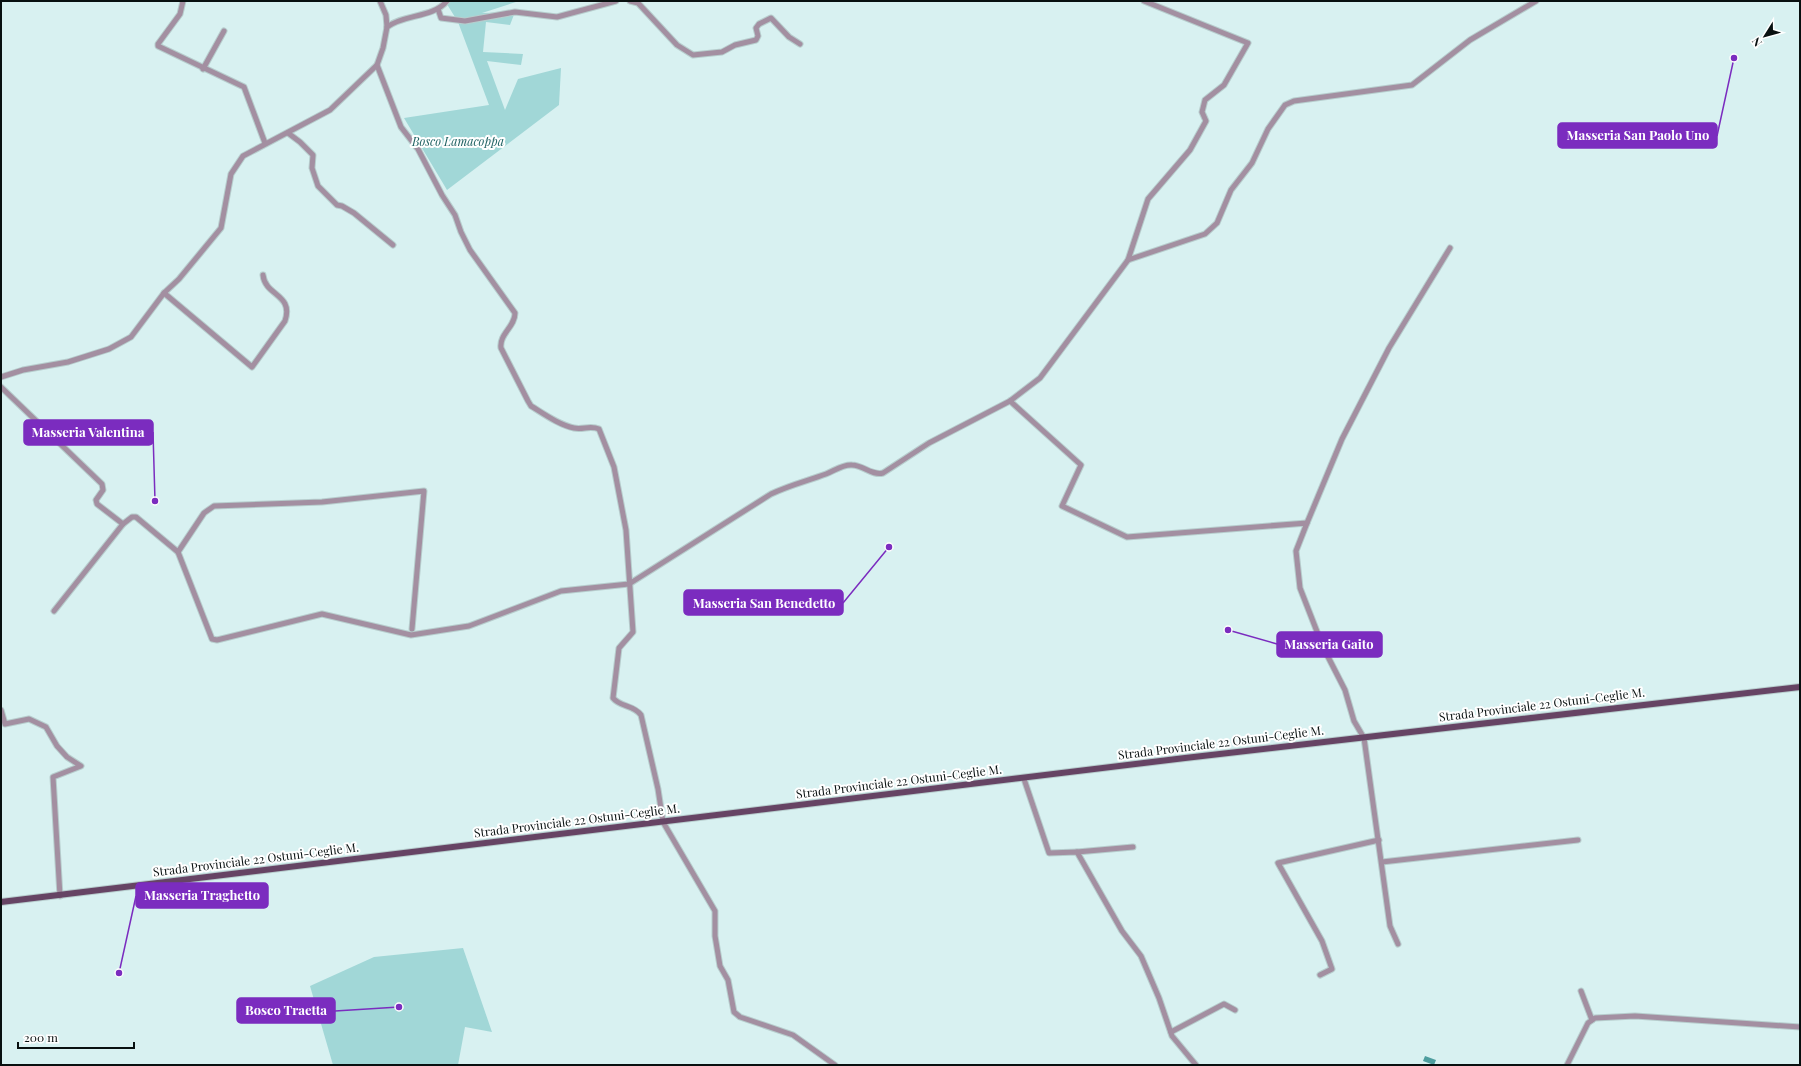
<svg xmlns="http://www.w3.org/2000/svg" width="1801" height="1066" viewBox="0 0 1801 1066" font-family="'Playfair Display',serif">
<rect width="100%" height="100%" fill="#d8f1f1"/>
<g fill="#a1d7d7">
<polygon points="445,1 519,1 482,13 515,12 510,25 486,22 483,52 523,54 521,65 487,61 505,110 518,79 561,68 559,105 447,190 404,118 489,105 458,22"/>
<polygon points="463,948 492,1032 465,1027 458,1065 333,1065 310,986 374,957"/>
</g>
<polygon fill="#4e9e9f" points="1425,1056 1436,1060 1434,1065 1423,1061"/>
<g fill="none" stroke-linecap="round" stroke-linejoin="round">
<g stroke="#b7cdcd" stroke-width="7">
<g id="minor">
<polyline points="183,1 180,14 158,44 158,46 244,87 265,143"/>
<polyline points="630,1 638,3 677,45 693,55 722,52 735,45 756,40 758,36 756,28 759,24 771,18 789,37 800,44"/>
<polyline points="438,9 441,18 465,21 515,12 557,17 616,1"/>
<path d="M387,27c17,-13 46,-9 60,-26"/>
<path d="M377,65l24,62 17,22 24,46 13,20 6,17 9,18 45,63c0,14 -16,21 -14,35l27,53 3,5c13,8 28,19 43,22 9,2 16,-3 25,1l15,38 12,63 7,102 -14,16 -6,50c7,9 21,7 28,17l17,74 5,33 52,89v25l5,30 8,14 6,32 6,5 53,18 42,30"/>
<polyline points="203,69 224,31"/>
<polyline points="288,133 300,142 313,155 312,168 318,186 337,205 342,206 354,213 393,245"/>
<polyline points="1128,260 1148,199 1190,150 1206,121 1202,112 1205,100 1224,85 1248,43 1144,1"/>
<path d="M164,293l88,74 33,-46c9,-27 -20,-25 -22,-46"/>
<polyline points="1,377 23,370 68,362 109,349 131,337 164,293 179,279 221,228 231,174 243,156 330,110 377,65 383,48 387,27 386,15 380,1"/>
<path d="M1,387l101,97 1,6 -7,10 1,4 26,20 9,-7h4l42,35 34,87 5,1 105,-26 89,21 58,-9 92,-35 68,-7 142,-90c19,-9 36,-13 55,-20 8,-3 17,-10 26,-9 11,0 20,11 31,8l46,-30 81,-42 30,-23 88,-118 77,-26 12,-11 14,-33 21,-27 16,-34 17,-24 9,-4 118,-16 58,-45 66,-39"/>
<polyline points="1010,401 1081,465 1062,506 1127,537 1307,523 1296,551 1300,588 1323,647 1345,690 1354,721 1364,738 1390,926 1398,944"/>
<polyline points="1307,523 1342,439 1389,348 1450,248"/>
<polyline points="178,552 204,513 214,506 322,502 424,491 412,629"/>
<polyline points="54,611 123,524"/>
<polyline points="1,710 5,724 29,719 46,727 57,746 67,757 81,766 53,777 60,896"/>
<polyline points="1024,779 1049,853 1077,852 1122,931 1141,956 1159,998 1172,1036 1196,1065"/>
<polyline points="1077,852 1133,847"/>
<polyline points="1382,862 1578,840"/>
<polyline points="1320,975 1332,969 1322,941 1278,863 1379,840"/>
<polyline points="1581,991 1592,1020"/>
<polyline points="1171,1032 1224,1004 1235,1010"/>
<polyline points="1567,1065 1588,1023 1595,1018 1635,1016 1800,1027"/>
</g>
</g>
<g stroke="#b7cdcd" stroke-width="8">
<polyline id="major" points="1,902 1185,758 1800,687"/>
</g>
<use href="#minor" stroke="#a38fa1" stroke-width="5"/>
<use href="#major" stroke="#664464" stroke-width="6"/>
</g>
<g text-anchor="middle" stroke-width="4" stroke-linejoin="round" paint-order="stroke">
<g font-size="12" font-style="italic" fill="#206263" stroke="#fff">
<text x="458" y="146">Bosco Lamacoppa</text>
</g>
<g font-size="12" fill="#081010" stroke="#fff">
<text transform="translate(1542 705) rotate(-7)" y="4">Strada Provinciale 22 Ostuni-Ceglie M.</text>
<text transform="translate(1221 743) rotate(-7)" y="4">Strada Provinciale 22 Ostuni-Ceglie M.</text>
<text transform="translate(899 782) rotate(-7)" y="4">Strada Provinciale 22 Ostuni-Ceglie M.</text>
<text transform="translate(577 821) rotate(-7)" y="4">Strada Provinciale 22 Ostuni-Ceglie M.</text>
<text transform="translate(256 860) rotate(-7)" y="4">Strada Provinciale 22 Ostuni-Ceglie M.</text>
</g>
</g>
<path fill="none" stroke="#7b2cbf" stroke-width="1.5" d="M1734 58L1717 136M155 501L153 432M889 547L843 603M1228 630L1277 644M119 973L136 896M399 1007L335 1011"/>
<g fill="#7b2cbf" stroke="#fff" stroke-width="1.5">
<circle cx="1734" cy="58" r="4"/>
<circle cx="155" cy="501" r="4"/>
<circle cx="889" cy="547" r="4"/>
<circle cx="1228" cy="630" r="4"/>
<circle cx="119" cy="973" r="4"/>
<circle cx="399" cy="1007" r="4"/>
</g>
<g fill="#7b2cbf" stroke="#7b2cbf" stroke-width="1.5">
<rect x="1558" y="123" width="159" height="25" rx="4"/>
<rect x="24" y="420" width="129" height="25" rx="4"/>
<rect x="684" y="590" width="159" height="25" rx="4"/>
<rect x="1277" y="632" width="105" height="25" rx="4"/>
<rect x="136" y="883" width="132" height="25" rx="4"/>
<rect x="237" y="998" width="98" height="25" rx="4"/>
</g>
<g font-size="13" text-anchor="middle" font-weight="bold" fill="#fff">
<text x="1638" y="140">Masseria San Paolo Uno</text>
<text x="88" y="437">Masseria Valentina</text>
<text x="764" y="608">Masseria San Benedetto</text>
<text x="1329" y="649">Masseria Gaito</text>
<text x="202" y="900">Masseria Traghetto</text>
<text x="286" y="1015">Bosco Traetta</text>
</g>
<rect width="1801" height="1066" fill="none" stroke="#081010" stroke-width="4"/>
<g transform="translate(1765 36) rotate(233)" stroke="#ffffff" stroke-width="3" paint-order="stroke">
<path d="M0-3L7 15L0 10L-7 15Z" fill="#081010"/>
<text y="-6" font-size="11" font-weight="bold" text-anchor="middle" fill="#081010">N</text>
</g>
<path d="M18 1042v6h116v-6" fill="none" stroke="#081010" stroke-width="2"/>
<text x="24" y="1042" font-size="12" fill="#081010" stroke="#ffffff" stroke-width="3" paint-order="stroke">200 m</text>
</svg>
